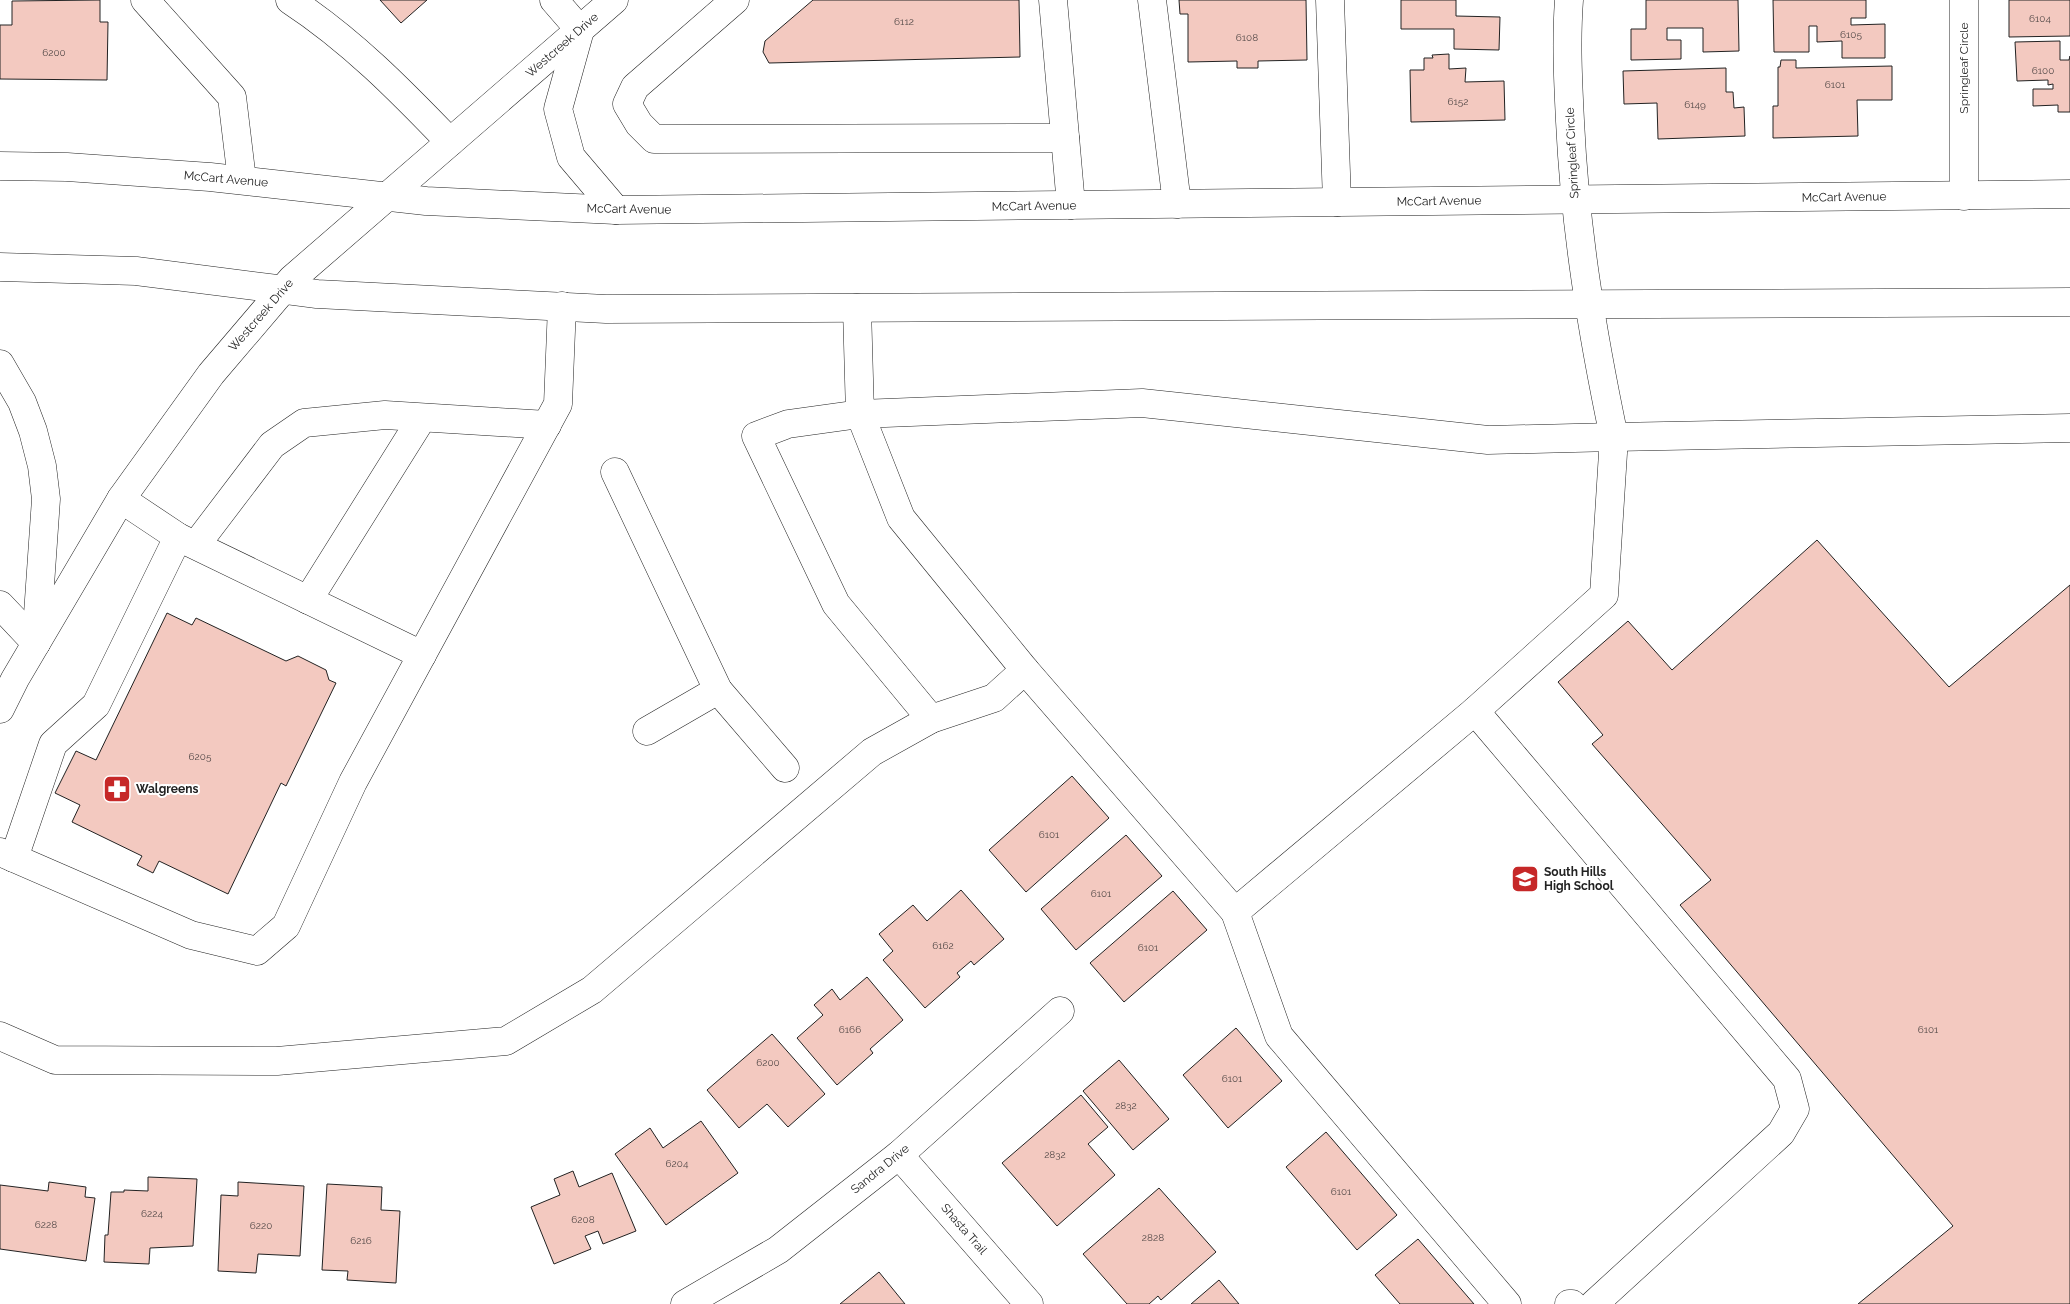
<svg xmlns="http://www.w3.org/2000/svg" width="2070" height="1304" viewBox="0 0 2070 1304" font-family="Raleway,sans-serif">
<rect width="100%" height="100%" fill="#fff"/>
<g fill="#f3c9c0" stroke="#222">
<polygon points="100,0 100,22 108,22 107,80 0,79 0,25 12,25 12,1"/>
<polygon points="380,0 427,0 401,23"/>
<polygon points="813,0 1019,0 1020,57 769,63 763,52 765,41"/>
<polygon points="1179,0 1306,0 1307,60 1258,61 1258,68 1237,68 1237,61 1188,62 1188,14 1180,14"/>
<polygon points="1401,0 1456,0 1456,16 1500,17 1499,50 1454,49 1454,29 1401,29"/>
<polygon points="1646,0 1738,0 1739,51 1703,52 1703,28 1667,28 1667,40 1681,40 1681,59 1631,60 1631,29 1646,29"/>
<polygon points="1773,0 1866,0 1866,18 1851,18 1851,25 1885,24 1885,58 1842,58 1842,41 1817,42 1817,26 1809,26 1809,52 1774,52"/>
<polygon points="2009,0 2070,0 2070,36 2009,37"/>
<polygon points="2060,41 2060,60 2069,60 2070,56 2070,112 2058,112 2058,105 2033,106 2033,89 2053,89 2053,84 2048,85 2048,80 2017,81 2015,42"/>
<polygon points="1449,54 1449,69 1466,68 1465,82 1504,81 1505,120 1411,122 1410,70 1424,70 1424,58 1433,58 1432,55"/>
<polygon points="1781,60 1796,60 1796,68 1892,66 1892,100 1857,100 1858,136 1773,138 1773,106 1778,106 1778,67 1780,67"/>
<polygon points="1726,68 1726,92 1733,92 1734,108 1744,107 1745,136 1658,139 1657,103 1624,104 1623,71"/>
<polygon points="1817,540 1949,687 2070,585 2070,1304 1858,1304 1953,1226 1680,905 1711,880 1592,744 1603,735 1558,682 1628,621 1672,670"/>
<polygon points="167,613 192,625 196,618 286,661 298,656 326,670 329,680 336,683 286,786 281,783 228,894 159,861 153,873 137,865 142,856 72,822 80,805 55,793 76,751 96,760"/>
<polygon points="1072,776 1109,818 1026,892 989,850"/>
<polygon points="1126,835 1162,876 1076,950 1041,909"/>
<polygon points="961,890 1004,939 974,965 971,961 957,973 960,977 925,1008 883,960 893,951 879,934 913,905 927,921"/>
<polygon points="1173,891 1207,930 1124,1002 1090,963"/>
<polygon points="867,977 903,1020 870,1049 873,1053 837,1085 797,1038 823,1015 814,1005 832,989 840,1000"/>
<polygon points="1236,1028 1282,1081 1228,1128 1183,1075"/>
<polygon points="772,1034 825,1094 788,1127 767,1104 739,1128 707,1090"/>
<polygon points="1119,1060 1169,1119 1133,1150 1083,1091"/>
<polygon points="1081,1095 1108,1127 1088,1144 1115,1175 1057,1226 1002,1163"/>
<polygon points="701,1121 738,1173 666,1225 615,1154 650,1128 663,1148"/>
<polygon points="1326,1132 1397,1215 1357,1250 1286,1167"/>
<polygon points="573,1171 579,1187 612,1173 636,1231 603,1244 598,1231 585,1236 591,1249 554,1264 531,1207 560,1195 554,1179"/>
<polygon points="148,1177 197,1179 193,1246 150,1248 149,1264 104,1262 105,1235 108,1235 111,1192 124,1192 124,1190 148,1191"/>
<polygon points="49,1182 86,1187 85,1197 95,1198 86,1261 0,1249 0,1185 48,1191"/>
<polygon points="238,1182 304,1186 300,1256 258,1254 256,1273 218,1271 221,1195 238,1196"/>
<polygon points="327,1184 382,1187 381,1210 400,1211 396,1283 347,1280 348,1271 322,1270"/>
<polygon points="1159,1188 1216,1252 1161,1300 1158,1296 1149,1304 1127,1304 1083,1254"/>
<polygon points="1418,1239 1474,1304 1400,1304 1375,1275"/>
<polygon points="879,1272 905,1304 840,1304"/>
<polygon points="1219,1280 1239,1304 1191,1304"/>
</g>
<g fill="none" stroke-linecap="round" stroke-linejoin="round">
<g stroke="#222" stroke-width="29">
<g id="minor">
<polyline points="145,0 232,97 242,180"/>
<path d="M290,0c61,40 110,90 160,142"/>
<polyline points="554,0 580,30"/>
<polyline points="735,0 635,87 627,104 639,124 654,139 1065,138"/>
<polyline points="1053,0 1071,205"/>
<polyline points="1152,0 1177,204"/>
<polyline points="1330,0 1337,202"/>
<path d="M1569,0c-3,41 -1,81 1,121 5,108 22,211 44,316l456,-9"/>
<polyline points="1964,0 1964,196"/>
<polyline points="857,308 860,414 901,518 1025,670"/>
<polyline points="615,472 718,690 785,768"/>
<polyline points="121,499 178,537 422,655"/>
<polyline points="196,545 272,445 304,423 385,415 547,425"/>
<polyline points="308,600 422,418"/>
<polyline points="0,605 36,643"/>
<polyline points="0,709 15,679 121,499 211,374 292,279 614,0"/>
<polyline points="1475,711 1787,1079 1795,1109 1781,1133 1594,1304"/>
<polyline points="931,719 836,604 756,436 788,424 860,414 1142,403 1488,440 1614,437 1604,595 1475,711 1235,912"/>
<polyline points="647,731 718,690"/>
<polyline points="0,852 191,935 257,951 286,926 353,782 558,404 562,306"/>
<polyline points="14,858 53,744 96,705 178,537"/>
<polyline points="0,1036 55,1060 277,1061 506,1041 592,990 872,752 931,719 994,698 1025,670 1235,912 1279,1036 1507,1304"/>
<polyline points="899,1155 1029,1304"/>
<polyline points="685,1304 778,1250 899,1155 1060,1011"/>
<polyline points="1569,1304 1572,1304"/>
</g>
</g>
<g stroke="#222" stroke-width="29">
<g id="major">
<polyline points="580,30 558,109 571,157 616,210"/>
<polyline points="0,166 67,167 210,177 426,201 616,210 2070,194"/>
<polyline points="0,267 136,271 317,294 606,309 2070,302"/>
<polyline points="0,364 22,402 33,431 42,466 46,499 36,643"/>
</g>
</g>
<use href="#minor" stroke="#fff" stroke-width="28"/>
<use href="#major" stroke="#fff" stroke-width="28"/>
</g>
<defs>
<g id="pharmacy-square" transform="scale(1.4375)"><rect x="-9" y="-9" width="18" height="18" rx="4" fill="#c62828" stroke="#fff"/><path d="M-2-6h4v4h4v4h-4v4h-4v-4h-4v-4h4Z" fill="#fff"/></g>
<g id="school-square" transform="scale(1.4375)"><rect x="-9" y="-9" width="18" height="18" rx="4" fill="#c62828" stroke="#fff"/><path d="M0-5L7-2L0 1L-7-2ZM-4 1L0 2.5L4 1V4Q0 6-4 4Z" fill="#fff"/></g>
</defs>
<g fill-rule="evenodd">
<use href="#pharmacy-square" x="117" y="789"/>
<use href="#school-square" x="1525" y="879"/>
</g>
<g text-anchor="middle" stroke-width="4" stroke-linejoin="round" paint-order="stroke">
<g font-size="10" fill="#564c4a">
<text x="2040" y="22">6104</text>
<text x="904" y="25">6112</text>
<text x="1851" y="38">6105</text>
<text x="1247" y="41">6108</text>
<text x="54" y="56">6200</text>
<text x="2043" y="74">6100</text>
<text x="1835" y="88">6101</text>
<text x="1458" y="105">6152</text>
<text x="1695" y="108">6149</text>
<text x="200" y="760">6205</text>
<text x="1049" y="838">6101</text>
<text x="1101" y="897">6101</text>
<text x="943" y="949">6162</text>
<text x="1148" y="951">6101</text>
<text x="850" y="1033">6166</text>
<text x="1928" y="1033">6101</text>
<text x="768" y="1066">6200</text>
<text x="1232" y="1082">6101</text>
<text x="1126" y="1109">2832</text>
<text x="1055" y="1158">2832</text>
<text x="677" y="1167">6204</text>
<text x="1341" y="1195">6101</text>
<text x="152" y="1217">6224</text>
<text x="583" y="1223">6208</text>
<text x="46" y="1228">6228</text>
<text x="261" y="1229">6220</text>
<text x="1153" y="1241">2828</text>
<text x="361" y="1244">6216</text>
</g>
<g font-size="12" fill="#222" stroke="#fff">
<text transform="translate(562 45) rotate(-41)" y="4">Westcreek Drive</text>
<text transform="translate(1964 68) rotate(-90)" y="4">Springleaf Circle</text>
<text transform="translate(1572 153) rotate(-93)" y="4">Springleaf Circle</text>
<text transform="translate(226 179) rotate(5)" y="4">McCart Avenue</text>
<text transform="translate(1844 197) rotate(-1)" y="4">McCart Avenue</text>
<text transform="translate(1439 201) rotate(-1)" y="4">McCart Avenue</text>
<text transform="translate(1034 206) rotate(-1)" y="4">McCart Avenue</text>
<text transform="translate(629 209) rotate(1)" y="4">McCart Avenue</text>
<text transform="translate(261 315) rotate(-49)" y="4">Westcreek Drive</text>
<text transform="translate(880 1169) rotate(-39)" y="4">Sandra Drive</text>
<text transform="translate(964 1229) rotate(49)" y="4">Shasta Trail</text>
</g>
<g font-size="12" font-weight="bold" fill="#222" stroke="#fff" text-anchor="start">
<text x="136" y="793">Walgreens</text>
<text x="1544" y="876">South Hills<tspan x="1544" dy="14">High School</tspan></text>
</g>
</g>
</svg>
